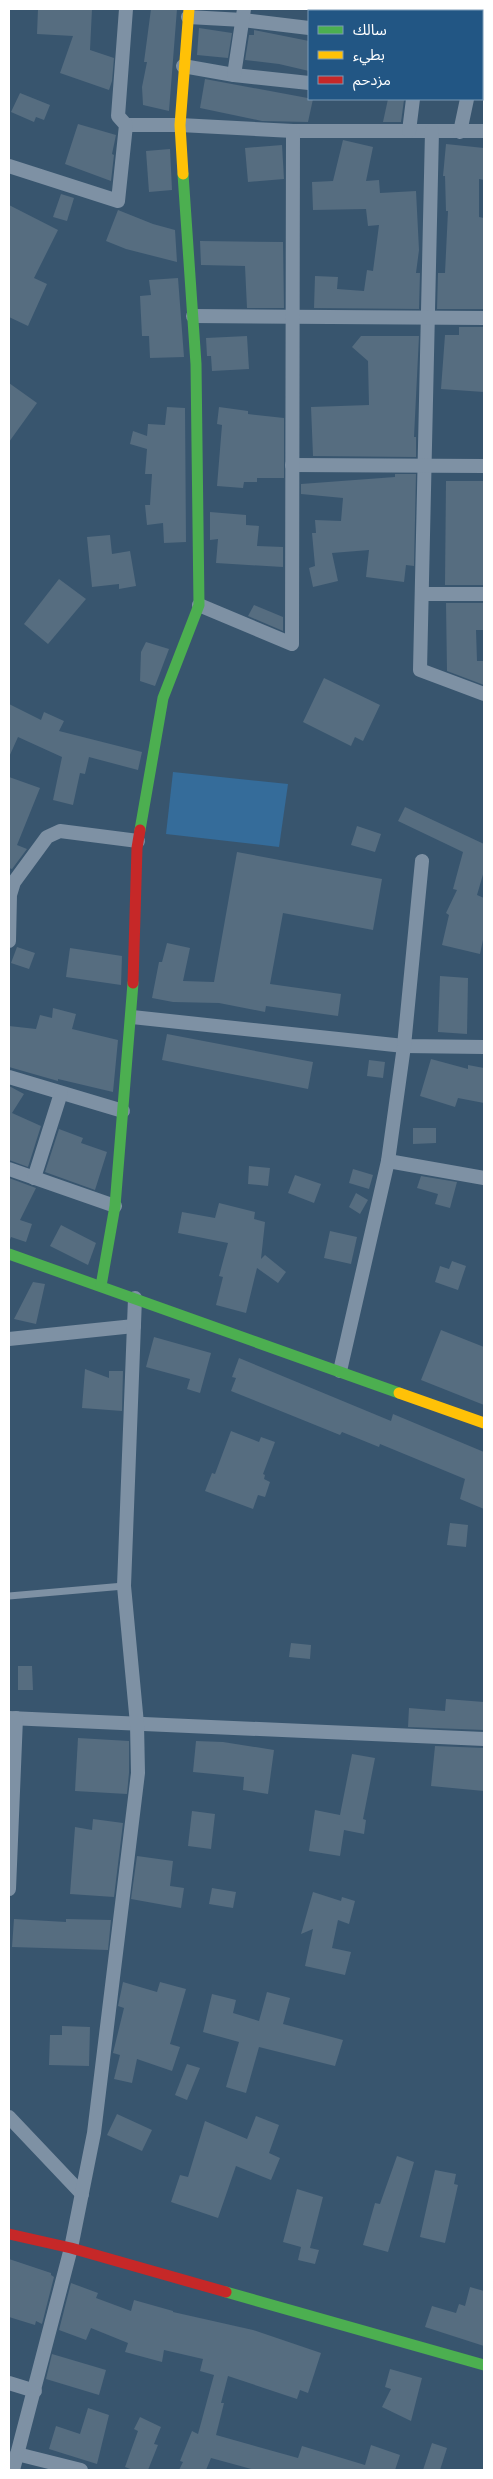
<svg xmlns="http://www.w3.org/2000/svg" width="493" height="2479" viewBox="0 0 493 2479" font-family="Montserrat,'Noto Sans Arabic',sans-serif">
<rect width="100%" height="100%" fill="#38556e"/>
<polygon fill="#356c9a" points="173,772 288,784 279,847 166,834"/>
<g fill="#566d80">
<polygon points="38,9 92,9 90,50 114,58 112,81 109,90 60,73 73,36 37,34"/>
<polygon points="151,9 177,9 169,111 143,105 142,87 147,62 144,62"/>
<polygon points="199,28 232,33 228,58 197,55"/>
<polygon points="254,30 309,41 309,71 279,64 245,60 249,35 254,35"/>
<polygon points="205,79 313,99 308,122 262,121 200,108"/>
<polygon points="20,93 50,105 44,120 36,117 34,122 11,112"/>
<polygon points="388,99 404,100 401,122 383,122"/>
<polygon points="78,124 116,135 112,154 114,155 111,181 65,164"/>
<polygon points="343,140 373,147 366,181 379,180 380,193 416,191 419,250 416,273 420,273 419,309 314,308 315,276 338,277 337,289 364,291 367,270 373,271 379,225 368,226 366,209 313,210 312,182 333,181"/>
<polygon points="446,144 484,148 484,180 479,179 479,217 484,218 484,309 437,309 438,273 445,273 448,211 446,211 445,176 443,176"/>
<polygon points="282,145 284,179 248,182 245,148"/>
<polygon points="170,149 172,190 149,192 146,151"/>
<polygon points="61,194 74,198 67,221 53,217"/>
<polygon points="9,205 58,230 34,278 47,284 28,326 9,317"/>
<polygon points="118,210 153,224 175,230 177,262 126,249 106,241"/>
<polygon points="200,241 283,242 284,308 247,308 245,266 201,265"/>
<polygon points="178,278 184,357 150,358 149,336 142,336 140,296 151,295 149,280"/>
<polygon points="459,327 484,327 484,392 441,389 445,335 459,335"/>
<polygon points="247,336 249,369 212,371 211,356 207,356 206,338"/>
<polygon points="361,336 419,336 414,437 416,437 416,457 313,456 311,407 369,405 368,361 352,347"/>
<polygon points="9,383 37,403 9,442"/>
<polygon points="167,407 185,408 186,542 164,543 163,523 147,525 145,505 150,505 152,474 145,474 147,449 130,444 133,431 147,436 148,424 165,425"/>
<polygon points="219,407 248,411 248,414 284,418 284,478 257,478 257,482 244,482 243,488 217,486 222,425 217,424"/>
<polygon points="395,474 416,474 414,566 406,565 404,582 366,577 369,550 332,553 338,581 313,587 309,568 315,566 312,533 316,533 315,520 341,521 343,498 301,494 301,484 395,477"/>
<polygon points="446,481 484,481 484,585 445,585"/>
<polygon points="210,512 246,515 246,525 259,526 257,546 283,547 283,567 216,563 218,539 210,540"/>
<polygon points="110,535 112,554 130,551 136,586 119,589 119,584 92,587 87,537"/>
<polygon points="59,579 86,599 48,644 24,624"/>
<polygon points="446,603 484,603 484,630 476,630 477,661 484,661 484,685 447,671"/>
<polygon points="254,605 283,617 283,631 248,616"/>
<polygon points="146,642 169,649 155,686 140,681 141,652"/>
<polygon points="324,678 380,705 363,741 355,737 351,746 303,722"/>
<polygon points="9,704 41,720 44,712 64,721 59,731 142,752 138,770 89,757 85,774 80,773 73,805 53,800 62,757 18,737 9,757"/>
<polygon points="9,777 40,788 17,845 27,849 12,869 9,868"/>
<polygon points="405,807 484,844 484,871 477,895 484,898 484,935 480,954 442,945 449,915 446,913 457,890 453,889 463,852 398,821"/>
<polygon points="357,826 381,834 375,852 351,845"/>
<polygon points="237,852 382,879 373,930 283,913 270,984 341,994 338,1016 266,1006 265,1012 219,1003 173,1002 152,998 159,962 162,962 167,943 190,948 183,981 214,982"/>
<polygon points="17,947 35,953 29,969 11,963"/>
<polygon points="70,948 122,956 121,985 66,977"/>
<polygon points="440,976 468,978 467,1034 438,1032"/>
<polygon points="53,1008 76,1014 72,1029 118,1040 113,1092 58,1079 58,1081 9,1067 9,1026 36,1029 40,1015 52,1018"/>
<polygon points="167,1034 313,1062 308,1089 162,1060"/>
<polygon points="431,1059 468,1069 468,1065 484,1068 484,1103 458,1098 455,1107 420,1096"/>
<polygon points="369,1060 385,1062 383,1078 367,1076"/>
<polygon points="9,1086 24,1094 12,1113 41,1126 28,1167 9,1160"/>
<polygon points="413,1128 436,1128 436,1143 413,1144"/>
<polygon points="59,1129 83,1138 81,1143 107,1152 95,1190 45,1172"/>
<polygon points="249,1166 270,1168 268,1186 248,1184"/>
<polygon points="353,1169 373,1175 369,1189 349,1183"/>
<polygon points="295,1175 321,1184 314,1203 288,1193"/>
<polygon points="421,1176 457,1182 450,1208 435,1204 438,1194 417,1188"/>
<polygon points="9,1178 36,1188 20,1220 32,1224 26,1242 11,1237 9,1242"/>
<polygon points="356,1193 368,1200 360,1214 349,1207"/>
<polygon points="219,1203 255,1212 254,1219 265,1222 261,1259 265,1255 286,1272 278,1283 257,1268 246,1313 216,1305 223,1277 219,1276 228,1243 178,1233 182,1212 215,1218"/>
<polygon points="61,1225 96,1243 88,1265 50,1246"/>
<polygon points="330,1231 357,1237 351,1264 324,1258"/>
<polygon points="452,1261 466,1266 458,1290 435,1282 440,1266 449,1269"/>
<polygon points="33,1282 45,1284 36,1324 14,1319"/>
<polygon points="441,1330 484,1347 484,1405 421,1380"/>
<polygon points="154,1337 211,1353 200,1393 187,1389 190,1379 146,1367"/>
<polygon points="239,1358 391,1421 393,1414 484,1452 484,1509 460,1499 465,1479 380,1444 379,1447 342,1432 340,1435 231,1391 236,1378 232,1377"/>
<polygon points="85,1369 109,1378 109,1371 123,1371 122,1411 82,1408"/>
<polygon points="231,1431 259,1442 261,1437 275,1442 263,1474 265,1475 264,1479 270,1482 265,1497 258,1495 253,1509 205,1491 212,1473 215,1474"/>
<polygon points="450,1523 468,1525 466,1547 447,1545"/>
<polygon points="291,1643 311,1645 310,1659 289,1657"/>
<polygon points="18,1666 32,1666 33,1690 18,1690"/>
<polygon points="446,1699 484,1702 484,1730 408,1727 409,1708 445,1711"/>
<polygon points="78,1738 129,1741 129,1773 127,1794 75,1791"/>
<polygon points="196,1741 223,1742 274,1750 268,1794 243,1790 244,1777 193,1772"/>
<polygon points="435,1746 484,1748 484,1791 431,1786"/>
<polygon points="352,1754 375,1758 363,1819 366,1820 364,1834 344,1830 340,1856 309,1851 315,1810 340,1815"/>
<polygon points="192,1811 215,1814 211,1849 188,1846"/>
<polygon points="93,1819 123,1823 114,1897 70,1894 75,1827 92,1830"/>
<polygon points="137,1856 173,1861 170,1886 184,1888 181,1908 131,1899"/>
<polygon points="212,1888 236,1892 233,1908 209,1904"/>
<polygon points="313,1892 341,1901 342,1897 355,1901 349,1924 338,1920 332,1948 351,1952 345,1975 305,1966 313,1929 301,1934"/>
<polygon points="14,1919 66,1922 66,1919 111,1920 108,1950 12,1947"/>
<polygon points="123,1982 157,1992 160,1982 186,1989 170,2044 180,2047 172,2071 137,2059 132,2083 114,2079 120,2055 113,2053 124,2008 118,2006"/>
<polygon points="267,1992 290,1998 283,2024 343,2040 335,2066 259,2047 246,2093 226,2087 239,2042 203,2032 212,1994 236,2000 233,2013 259,2021"/>
<polygon points="62,2026 90,2027 89,2066 49,2065 50,2035 62,2035"/>
<polygon points="187,2064 200,2068 187,2100 175,2095"/>
<polygon points="117,2114 152,2130 142,2151 107,2135"/>
<polygon points="256,2116 279,2125 269,2153 280,2158 271,2180 236,2166 218,2218 171,2202 180,2175 188,2177 205,2121 247,2139"/>
<polygon points="397,2156 414,2162 388,2252 363,2245 375,2203 380,2204"/>
<polygon points="435,2170 456,2174 454,2184 458,2185 445,2243 420,2237"/>
<polygon points="297,2189 323,2197 310,2248 319,2250 315,2264 298,2260 301,2247 283,2242"/>
<polygon points="9,2259 51,2273 51,2275 54,2277 42,2324 36,2321 35,2325 9,2317"/>
<polygon points="71,2283 98,2293 96,2298 131,2311 134,2300 173,2311 173,2312 253,2330 321,2353 308,2393 300,2390 297,2399 228,2376 221,2403 224,2403 216,2435 298,2458 302,2446 365,2465 371,2445 400,2455 395,2470 255,2470 211,2458 206,2470 179,2470 183,2462 180,2461 192,2431 198,2434 214,2375 200,2371 203,2359 164,2350 162,2362 125,2352 128,2343 91,2328 86,2340 59,2330"/>
<polygon points="470,2287 484,2291 484,2346 425,2327 432,2306 456,2313 459,2304 465,2306"/>
<polygon points="52,2354 106,2370 99,2395 46,2379"/>
<polygon points="390,2369 422,2378 411,2421 382,2407 391,2389 385,2387"/>
<polygon points="88,2408 109,2415 97,2464 49,2449 56,2426 80,2434"/>
<polygon points="140,2417 161,2427 154,2444 158,2445 148,2470 133,2470 125,2467 138,2431 134,2429"/>
<polygon points="432,2443 447,2448 440,2470 423,2470"/>
</g>
<g fill="none" stroke-linecap="round" stroke-linejoin="round">
<polyline stroke="#7e91a4" stroke-width="7" points="9,1596 124,1586"/>
<g stroke="#7e91a4" stroke-width="14">
<polyline points="335,11 335,9"/>
<polyline points="422,11 422,9"/>
<polyline points="477,11 477,9"/>
<polyline points="188,17 243,20 309,28"/>
<polyline points="183,66 234,75 309,83"/>
<polyline points="234,75 244,9"/>
<polyline points="126,125 180,125 293,131 484,131"/>
<polyline points="409,131 413,99"/>
<polyline points="432,131 420,670 484,694"/>
<polyline points="460,132 467,99"/>
<polyline points="9,166 118,201 126,125 118,116 126,9"/>
<polyline points="193,316 484,318"/>
<polyline points="292,465 484,466"/>
<polyline points="422,594 484,594"/>
<polyline points="199,605 292,644 293,131"/>
<polyline points="9,941 10,895 14,882 47,837 60,831 138,841"/>
<polyline points="132,1017 404,1046 484,1047"/>
<polyline points="9,1077 123,1111"/>
<polyline points="388,1161 484,1178"/>
<polyline points="9,1169 115,1206"/>
<polyline points="34,1178 61,1093"/>
<polyline points="9,1339 134,1326"/>
<polyline points="340,1371 388,1161 404,1046 422,861"/>
<polyline points="9,1718 484,1739"/>
<polyline points="9,1889 16,1718"/>
<polyline points="9,2117 82,2194"/>
<polyline points="9,2383 35,2391"/>
<polyline points="17,2454 81,2470"/>
<polyline points="13,2470 71,2248 94,2133 138,1773 137,1724 124,1586 135,1298"/>
</g>
<g stroke="#4caf50" stroke-width="11">
<polyline points="140,830 163,698 199,605 196,364 183,174"/>
<polyline points="9,1254 399,1393"/>
<polyline points="101,1286 115,1206 133,983"/>
<polyline points="226,2292 484,2365"/>
</g>
<g stroke="#ffc107" stroke-width="11">
<polyline points="183,174 180,125 189,9"/>
<polyline points="399,1393 484,1423"/>
</g>
<g stroke="#c62828" stroke-width="11">
<polyline points="133,983 137,848 140,830"/>
<polyline points="9,2234 71,2248 226,2292"/>
</g>
</g>
<rect width="493" height="2479" fill="none" stroke="#ffffff" stroke-width="20"/>
<rect x="308" y="10" width="175" height="90" fill="#225684" stroke="#7a9ab5"/>
<rect x="318" y="26" width="25" height="8" fill="#4caf50" stroke="#7a9ab5"/>
<text x="353" y="35" font-size="15" fill="#ffffff">سالك</text>
<rect x="318" y="51" width="25" height="8" fill="#ffc107" stroke="#7a9ab5"/>
<text x="353" y="60" font-size="15" fill="#ffffff">بطيء</text>
<rect x="318" y="76" width="25" height="8" fill="#c62828" stroke="#7a9ab5"/>
<text x="353" y="85" font-size="15" fill="#ffffff">مزدحم</text>
</svg>
